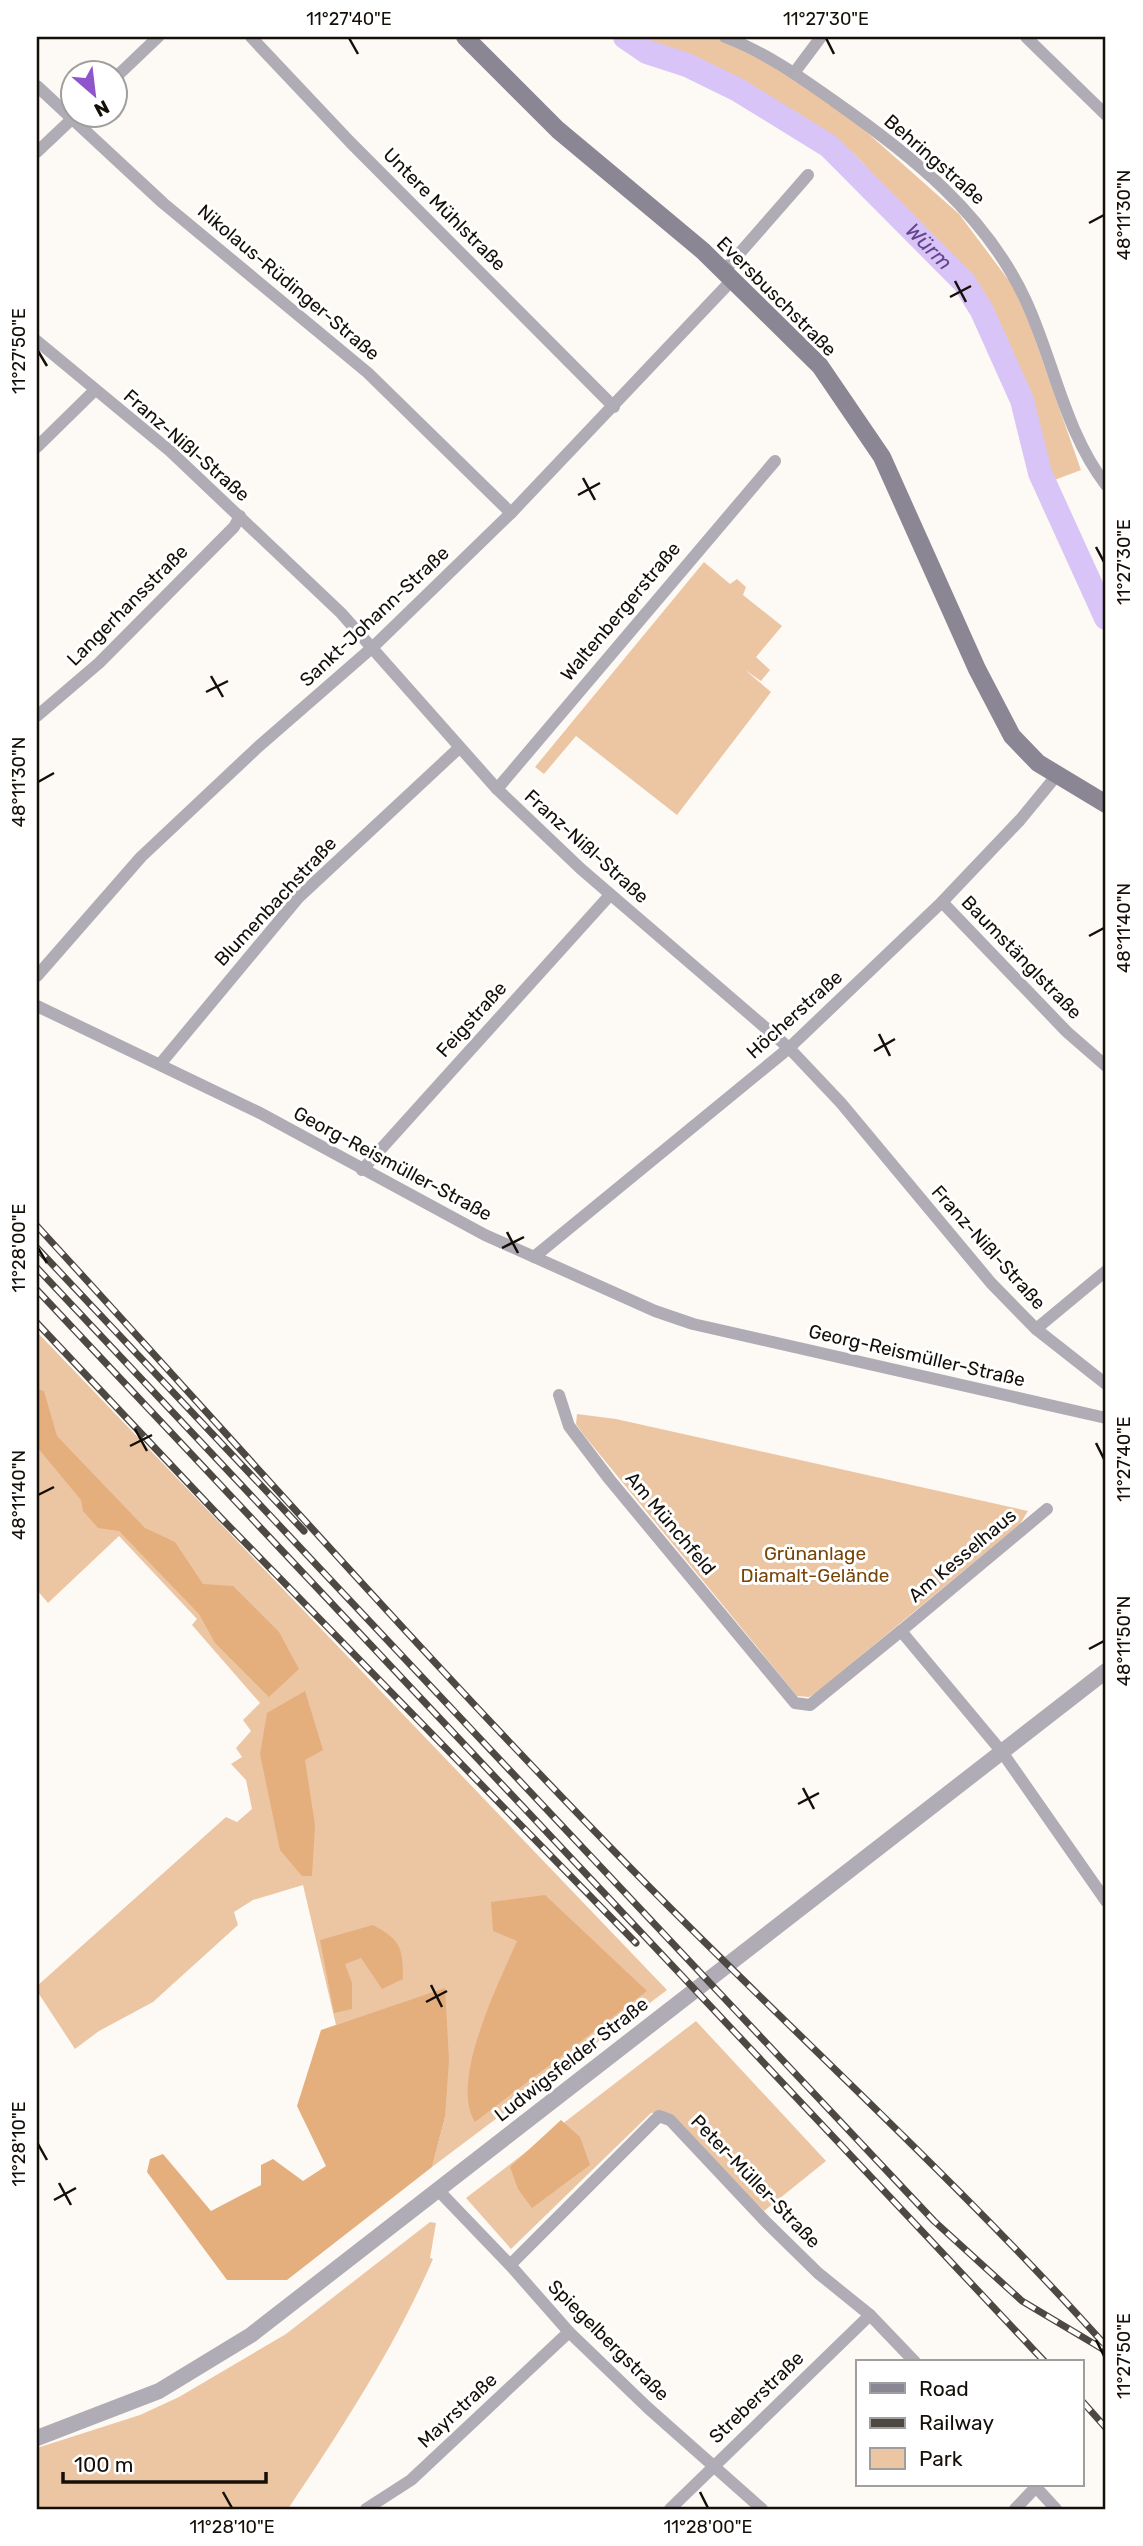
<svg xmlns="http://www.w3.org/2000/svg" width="1143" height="2546" viewBox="0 0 1143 2546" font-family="Rubik,sans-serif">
<rect width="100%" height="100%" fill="#fdf9f5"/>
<g fill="#ecc6a3">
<path d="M641,37h72l46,16 102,74 98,87 60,80 62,176 -29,11c-11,-61 -54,-177 -97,-223 -16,-16 -35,-30 -50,-47 -19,-21 -37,-45 -58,-63 -19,-16 -44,-23 -65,-37 -51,-34 -82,-54 -142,-71z"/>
<polygon points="704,562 730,584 737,579 746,587 743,595 782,626 756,657 770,670 761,681 745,670 771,692 677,815 576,736 544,774 535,767"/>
<polygon points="37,1332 667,1990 432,2167 445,2117 444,1989 336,2025 303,1885 253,1900 234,1912 238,1925 153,2002 99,2031 75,2049 37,1991 37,1986 226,1817 237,1822 252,1809 246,1780 231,1764 242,1757 236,1748 251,1731 243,1720 260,1703 192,1625 197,1619 119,1536 48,1603 37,1590"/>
<polygon points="577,1414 616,1419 1028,1511 1020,1524 816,1693 809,1697 797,1696 583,1434 576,1424"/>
<polygon points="696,2021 826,2161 764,2211 669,2113 651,2113 511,2249 466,2198"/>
<path d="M430,2222l6,1 -6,35 3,1c-39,90 -91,169 -145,250h-251v-61l103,-33 39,-18 107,-63z"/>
</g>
<g fill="#e4af7d">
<polygon points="37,1389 44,1391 57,1436 145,1528 175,1542 203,1584 233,1586 279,1632 299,1669 269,1697 215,1643 199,1614 119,1531 98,1528 83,1511 81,1500 37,1447"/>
<polygon points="305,1691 323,1750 305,1760 315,1825 312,1876 302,1876 280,1850 260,1754 267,1713"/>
<path d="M545,1895l102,96 -172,131c-26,-41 24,-139 42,-181l-24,-10 -2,-29z"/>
<path d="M373,1925c28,15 30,23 30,54l-21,10 -21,-31 -16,6 7,19v26l-18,4 -14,-73z"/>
<polygon points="445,1988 449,2060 445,2117 432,2167 287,2280 227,2280 147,2172 150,2159 163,2154 211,2211 261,2185 261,2165 273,2159 303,2181 326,2166 297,2106 321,2030"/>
<polygon points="561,2120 580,2137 590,2165 532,2208 518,2189 510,2167"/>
</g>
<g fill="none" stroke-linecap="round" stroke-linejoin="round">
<path stroke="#d8c4f6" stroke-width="24" id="s1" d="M625,37l22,15 40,13 51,25 91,56 135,136 18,29 40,89 18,73 66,145"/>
<g stroke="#afacb5" stroke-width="12">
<polyline points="251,37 351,143 614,407"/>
<path d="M725,37c40,15 75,40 109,64 77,54 152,113 192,200 28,61 39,131 80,184"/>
<polyline points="1026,37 1106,115"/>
<polyline points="794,73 821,37"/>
<polyline points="116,77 158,37"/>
<polyline points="37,86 163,203 368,373 511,513"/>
<polyline points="37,152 75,116"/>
<polyline points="724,271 808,175"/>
<polyline points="37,341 170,451 341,613 497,789 581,869 789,1048 841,1103 991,1283 1036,1329 1106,1384"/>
<polyline points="37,447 94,391"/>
<polyline points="37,716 99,663 234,527 240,516"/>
<polyline points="497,789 775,461"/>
<polyline points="942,902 1067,1032 1106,1066"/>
<polyline points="37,976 141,857 258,747 374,646 511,513 733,279"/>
<polyline points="37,1006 260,1113 485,1235 655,1311 693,1324 1106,1418"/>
<polyline points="161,1063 299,897 459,748"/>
<polyline points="362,1170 610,895"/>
<polyline points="534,1257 789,1048 942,902 1020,820 1057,775"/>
<polyline points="1036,1329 1106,1271"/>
<polyline points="559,1395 569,1426 610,1480 795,1703 810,1705 901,1631 1002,1752 1106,1901"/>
<polyline points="901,1631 1047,1509"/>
<polyline points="437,2189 510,2265 569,2332 648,2408 762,2509"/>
<polyline points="510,2265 659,2116 670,2120 765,2221 818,2273 870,2315 915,2362"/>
<polyline points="1034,2485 1056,2509"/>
<polyline points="366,2509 411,2480 569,2332"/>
<polyline points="670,2509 870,2315"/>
<polyline points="1015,2509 1036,2487"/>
</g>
<polyline stroke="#afacb5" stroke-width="16" points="37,2438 159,2391 251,2335 1106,1671"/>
<polyline stroke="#8b8693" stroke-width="18" points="465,37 558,130 703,251 820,366 882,457 977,669 1012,736 1038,763 1106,804"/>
<g stroke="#4e4843" stroke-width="7">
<g id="rail">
<path d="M37,1226c191,208 378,421 575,623 163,168 338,323 494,497"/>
<polyline points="37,1248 304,1531"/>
<polyline points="37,1268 934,2221 1022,2301 1106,2351"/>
<polyline points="37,1290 1045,2362"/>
<polyline points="37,1323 221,1518 636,1943"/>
<polyline points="1082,2401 1106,2428"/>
</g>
</g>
<use href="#rail" stroke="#fff" stroke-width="4.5" stroke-dasharray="13" stroke-linecap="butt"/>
</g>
<path fill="none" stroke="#150f09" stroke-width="2.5" d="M349,38l9,16M826,38l8,16M1089,223l15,-8M955,281l11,21M950,297l21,-11M38,351l9,15M583,478l12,22M578,495l22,-12M1096,547l8,15M211,676l12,21M206,692l22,-11M38,782l16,-9M1089,936l15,-8M879,1034l11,22M874,1051l21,-12M507,1232l11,21M38,1248l9,15M502,1248l22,-11M135,1429l12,22M1096,1443l8,16M130,1446l22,-11M38,1495l16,-8M1089,1649l15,-8M803,1788l11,21M798,1804l21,-11M431,1985l11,22M426,2002l21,-11M38,2144l9,16M59,2183l12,22M54,2200l22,-12M1096,2340l8,16M223,2492l9,16M700,2492l8,16"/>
<g text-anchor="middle" stroke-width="6" stroke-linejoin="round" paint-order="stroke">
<g font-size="19" fill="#150f09" stroke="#fff">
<text transform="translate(935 159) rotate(41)" y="7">Behringstraße</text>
<text transform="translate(445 209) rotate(45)" y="7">Untere Mühlstraße</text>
<text transform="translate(289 282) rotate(40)" y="7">Nikolaus-Rüdinger-Straße</text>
<text transform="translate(777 296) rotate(45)" y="7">Eversbuschstraße</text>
<text transform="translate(187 445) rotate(41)" y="7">Franz-Nißl-Straße</text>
<text transform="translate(127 605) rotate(-45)" y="7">Langerhansstraße</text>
<text transform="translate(620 611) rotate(-50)" y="7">Waltenbergerstraße</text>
<text transform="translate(374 616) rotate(-43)" y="7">Sankt-Johann-Straße</text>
<text transform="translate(587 846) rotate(42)" y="7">Franz-Nißl-Straße</text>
<text transform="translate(275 901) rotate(-47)" y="7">Blumenbachstraße</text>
<text transform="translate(1022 957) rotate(46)" y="7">Baumstänglstraße</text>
<text transform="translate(794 1014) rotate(-42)" y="7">Höcherstraße</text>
<text transform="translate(471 1019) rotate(-48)" y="7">Feigstraße</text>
<text transform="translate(393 1163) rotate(28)" y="7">Georg-Reismüller-Straße</text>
<text transform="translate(989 1247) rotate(48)" y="7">Franz-Nißl-Straße</text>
<text transform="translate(917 1355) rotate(13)" y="7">Georg-Reismüller-Straße</text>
<text transform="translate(671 1523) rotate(50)" y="7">Am Münchfeld</text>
<text transform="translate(962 1555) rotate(-40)" y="7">Am Kesselhaus</text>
<text transform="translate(571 2059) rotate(-38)" y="7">Ludwigsfelder Straße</text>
<text transform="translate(756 2181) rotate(46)" y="7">Peter-Müller-Straße</text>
<text transform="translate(609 2340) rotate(45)" y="7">Spiegelbergstraße</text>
<text transform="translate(756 2397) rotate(-44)" y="7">Streberstraße</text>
<text transform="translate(457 2410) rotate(-43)" y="7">Mayrstraße</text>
</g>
<g font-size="19" fill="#774506" stroke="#fff">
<text x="815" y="1560">Grünanlage<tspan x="815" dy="22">Diamalt-Gelände</tspan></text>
</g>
<g font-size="21" font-style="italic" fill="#65438e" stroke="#fff">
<text dy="7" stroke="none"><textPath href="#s1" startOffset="374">Würm</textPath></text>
</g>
</g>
<rect width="1143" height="2546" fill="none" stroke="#ffffff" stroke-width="77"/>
<rect x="856" y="2360" width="228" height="126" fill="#ffffff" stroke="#a19f9d" stroke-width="2"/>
<rect x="870" y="2383" width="35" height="10" fill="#8b8693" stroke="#a19f9d" stroke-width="2"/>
<text x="919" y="2396" font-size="21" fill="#150f09">Road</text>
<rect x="870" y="2418" width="35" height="10" fill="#4e4843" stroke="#a19f9d" stroke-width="2"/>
<text x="919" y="2430" font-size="21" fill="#150f09">Railway</text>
<rect x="870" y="2448" width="35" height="21" fill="#ecc6a3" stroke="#a19f9d" stroke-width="2"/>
<text x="919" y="2466" font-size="21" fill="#150f09">Park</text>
<g transform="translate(94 94) rotate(152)"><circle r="33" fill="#ffffff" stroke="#a19f9d" stroke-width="2"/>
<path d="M0-5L12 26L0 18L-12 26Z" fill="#8e55cd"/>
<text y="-10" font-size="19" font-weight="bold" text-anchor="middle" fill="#150f09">N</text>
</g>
<path d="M63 2472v10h203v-10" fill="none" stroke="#150f09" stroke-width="3.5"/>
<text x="74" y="2472" font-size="21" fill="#150f09" stroke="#ffffff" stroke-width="5" paint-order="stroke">100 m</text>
<rect x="38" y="38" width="1066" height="2470" fill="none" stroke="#150f09" stroke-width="2.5"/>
<g font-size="18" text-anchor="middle" fill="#150f09">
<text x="349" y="25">11°27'40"E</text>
<text x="826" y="25">11°27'30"E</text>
<text transform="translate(1124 215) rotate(-90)" y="6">48°11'30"N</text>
<text transform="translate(19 351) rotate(-90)" y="6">11°27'50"E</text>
<text transform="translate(1124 562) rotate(-90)" y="6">11°27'30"E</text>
<text transform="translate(19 782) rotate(-90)" y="6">48°11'30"N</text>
<text transform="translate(1124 928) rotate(-90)" y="6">48°11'40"N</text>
<text transform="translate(19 1248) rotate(-90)" y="6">11°28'00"E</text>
<text transform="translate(1124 1459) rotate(-90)" y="6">11°27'40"E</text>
<text transform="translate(19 1495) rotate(-90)" y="6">48°11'40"N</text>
<text transform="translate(1124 1641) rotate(-90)" y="6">48°11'50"N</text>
<text transform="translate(19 2144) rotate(-90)" y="6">11°28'10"E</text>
<text transform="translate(1124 2356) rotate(-90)" y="6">11°27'50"E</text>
<text x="232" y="2533">11°28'10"E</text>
<text x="708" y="2533">11°28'00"E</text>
</g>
</svg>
